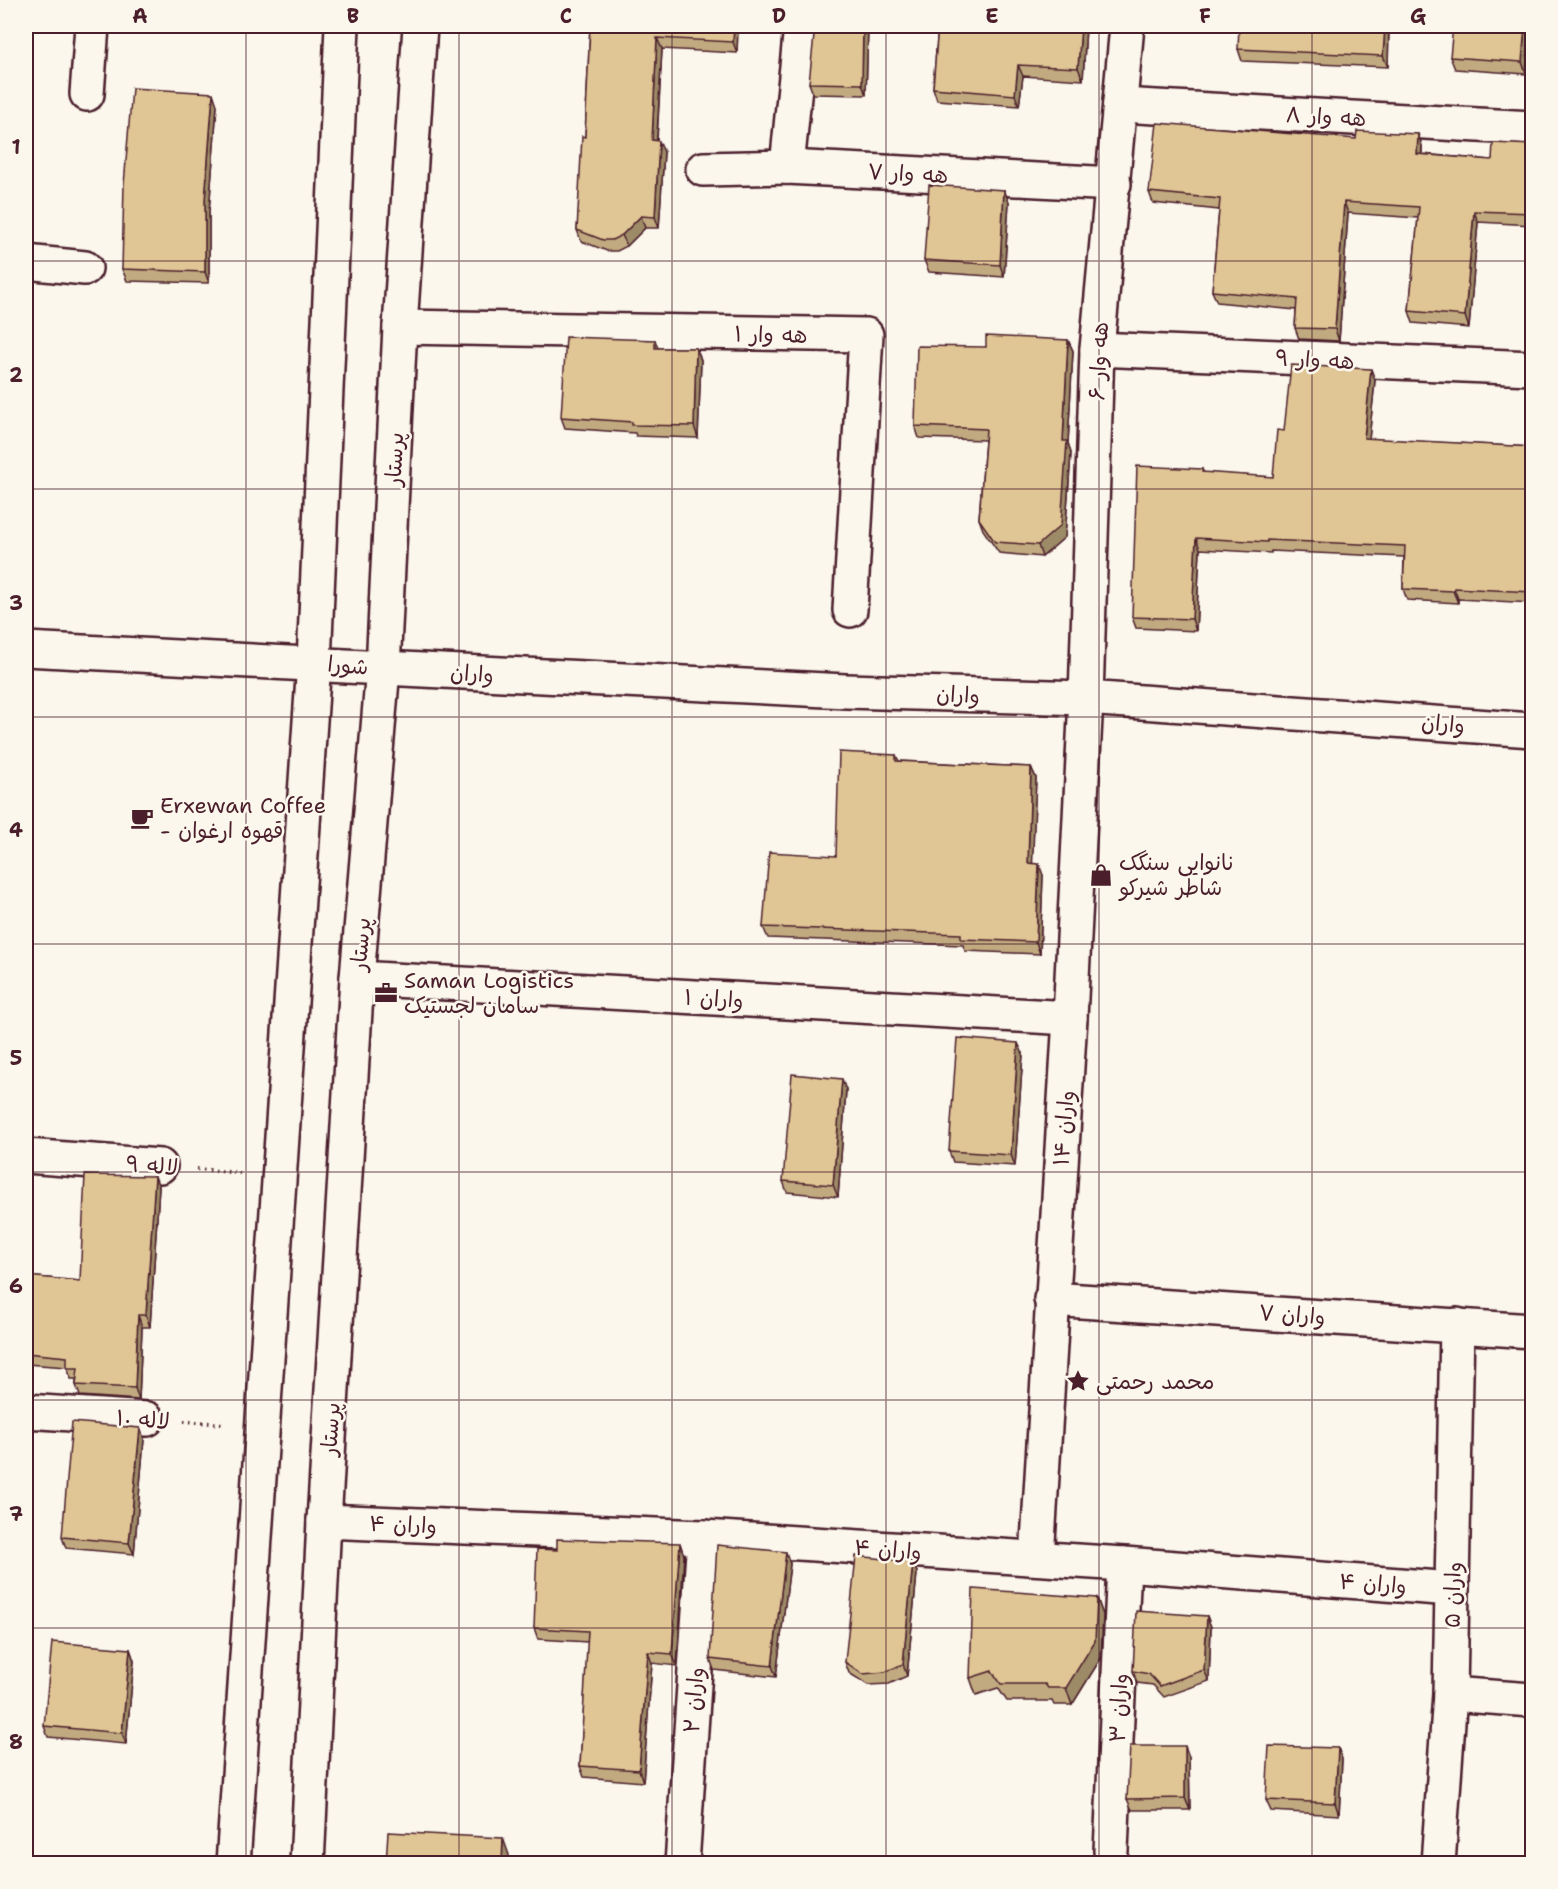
<svg xmlns="http://www.w3.org/2000/svg" width="1558" height="1889" viewBox="0 0 1558 1889" font-family="'Shantell Sans','Playpen Sans Arabic',sans-serif">
<rect width="100%" height="100%" fill="#fbf7ec"/>
<filter id="ink" filterUnits="userSpaceOnUse"><feTurbulence type="fractalNoise" baseFrequency=".0167" numOctaves="2"/><feDisplacementMap in="SourceGraphic" scale="12" xChannelSelector="R" yChannelSelector="G"/><feConvolveMatrix kernelMatrix="1 2 1 2 8 2 1 2 1" color-interpolation-filters="sRGB"/></filter>
<g filter="url(#ink)">
<g fill="none" stroke-linecap="round" stroke-linejoin="round">
<g stroke="#4a1f2b" stroke-width="38">
<g id="street">
<polyline points="87,94 92,26"/>
<polyline points="1120,105 1532,128"/>
<polyline points="787,167 801,26"/>
<polyline points="703,169 787,167 1114,184"/>
<polyline points="26,262 85,268"/>
<polyline points="400,327 866,335 850,610"/>
<polyline points="1097,349 1532,368"/>
<polyline points="383,668 846,691 1086,698 1532,730"/>
<polyline points="357,978 1070,1018"/>
<polyline points="26,1156 160,1166"/>
<polyline points="1051,1299 1532,1331"/>
<polyline points="26,1411 147,1419"/>
<polyline points="324,1521 704,1537 1124,1564 1452,1589"/>
<polyline points="1037,1558 1070,1018 1086,698 1097,349 1127,26"/>
<polyline points="1450,1694 1532,1700"/>
<polyline points="1111,1851 1124,1564"/>
<polyline points="682,1864 704,1537"/>
<polyline points="1438,1864 1450,1694 1457,1325"/>
</g>
</g>
<g stroke="#4a1f2b" stroke-width="38">
<g id="secondary">
<polyline points="26,649 383,668"/>
<polyline points="233,1864 314,662 342,26"/>
<polyline points="307,1864 324,1521 357,978 383,668 400,327 420,26"/>
</g>
</g>
<g stroke="#4a1f2b" stroke-width="4" stroke-dasharray="1.5 4.5" stroke-linecap="butt">
<polyline points="197,1169 240,1173"/>
<polyline points="184,1421 224,1424"/>
</g>
<use href="#street" stroke="#fbf7ec" stroke-width="33"/>
<use href="#secondary" stroke="#fbf7ec" stroke-width="33"/>
</g>
<g fill="#c1aa80" stroke="#4a1f2b" stroke-width="1.5">
<polygon points="164,26 226,26 225,31 165,27"/>
<polygon points="590,26 738,26 737,53 662,49 657,141 664,152 659,228 645,228 627,246 617,251 607,251 581,241 577,230 585,137"/>
<polygon points="868,26 866,95 813,94 809,83"/>
<polygon points="938,26 1086,26 1083,80 1023,76 1019,106 937,100 933,88"/>
<polygon points="1389,26 1388,67 1242,61 1238,49"/>
<polygon points="1530,26 1526,74 1455,69 1450,57"/>
<polygon points="217,105 209,212 209,283 127,281 122,269"/>
<polygon points="1418,134 1422,146 1422,154 1492,160 1533,145 1533,225 1478,222 1469,328 1413,323 1409,311 1418,218 1348,213 1339,341 1299,339 1295,328 1296,310 1217,302 1212,291 1219,210 1153,203 1149,192 1356,139"/>
<polygon points="1004,190 1009,202 1004,277 929,272 924,260"/>
<polygon points="655,340 658,348 696,348 701,360 698,438 636,436 635,433 565,428 561,417"/>
<polygon points="1068,340 1073,351 1068,443 1071,453 1065,537 1042,557 999,553 983,530 979,519 985,440 919,438 915,426 986,347"/>
<polygon points="1375,380 1369,439 1533,447 1533,603 1458,599 1458,603 1407,600 1403,589 1404,557 1271,551 1271,553 1200,549 1196,631 1136,628 1132,617 1202,469 1204,473 1273,477 1284,431"/>
<polygon points="896,755 899,761 1031,767 1036,778 1032,864 1043,875 1040,954 965,951 963,945 768,938 763,927 836,856"/>
<polygon points="1023,1054 1015,1166 953,1162 949,1151"/>
<polygon points="846,1090 838,1197 787,1192 783,1181"/>
<polygon points="159,1187 150,1327 142,1327 139,1400 80,1396 76,1385 76,1379 71,1379 67,1367 26,1364 26,1276 80,1281"/>
<polygon points="140,1428 144,1439 134,1554 66,1548 62,1537"/>
<polygon points="557,1550 684,1555 677,1666 652,1663 643,1782 584,1777 580,1766 588,1642 538,1639 534,1628"/>
<polygon points="790,1564 776,1677 714,1670 710,1659"/>
<polygon points="917,1573 907,1676 889,1684 868,1685 849,1673 845,1662"/>
<polygon points="1097,1598 1103,1615 1101,1658 1072,1705 1054,1705 1052,1701 1007,1701 998,1688 976,1695 970,1678"/>
<polygon points="1207,1616 1211,1627 1209,1681 1164,1697 1153,1685 1137,1683 1133,1671"/>
<polygon points="130,1649 134,1661 126,1744 48,1737 44,1726"/>
<polygon points="1338,1748 1342,1759 1339,1815 1271,1811 1266,1800"/>
<polygon points="1189,1757 1190,1810 1132,1810 1127,1799"/>
</g>
<g fill="#9d8b68" stroke="#4a1f2b" stroke-width="1.5">
<polygon points="26,26 30,26 26,95"/>
<polygon points="734,26 738,26 737,53 733,42"/>
<polygon points="863,26 868,26 866,95 862,84"/>
<polygon points="1081,26 1086,26 1083,80 1078,68"/>
<polygon points="1385,26 1389,26 1388,67 1383,56"/>
<polygon points="1525,26 1530,26 1526,74 1522,62"/>
<polygon points="657,38 662,49 656,152 652,140"/>
<polygon points="1018,65 1023,76 1019,106 1015,95"/>
<polygon points="213,93 217,105 209,212 209,283 205,272 205,200"/>
<polygon points="1418,134 1422,146 1421,165 1417,154"/>
<polygon points="659,141 664,152 659,228 655,217"/>
<polygon points="1004,190 1009,202 1004,277 1000,265"/>
<polygon points="1344,202 1348,213 1339,341 1335,329"/>
<polygon points="1474,211 1478,222 1469,328 1465,316"/>
<polygon points="641,216 645,228 627,246 622,235"/>
<polygon points="1068,340 1073,351 1068,443 1071,453 1065,537 1042,557 1038,545 1063,441"/>
<polygon points="696,348 701,360 698,438 694,426"/>
<polygon points="1371,369 1375,380 1368,450 1364,438"/>
<polygon points="1196,538 1200,549 1196,631 1192,619"/>
<polygon points="1454,588 1458,599 1458,603 1453,591"/>
<polygon points="1031,767 1036,778 1032,875 1028,863"/>
<polygon points="1039,864 1043,875 1040,954 1036,942"/>
<polygon points="1018,1043 1023,1054 1015,1166 1011,1155"/>
<polygon points="842,1079 846,1090 838,1197 833,1185"/>
<polygon points="155,1176 159,1187 150,1327 146,1315"/>
<polygon points="138,1315 142,1327 139,1400 135,1388"/>
<polygon points="140,1428 144,1439 134,1554 129,1543"/>
<polygon points="680,1543 684,1555 677,1666 672,1654"/>
<polygon points="786,1552 790,1564 776,1677 772,1666"/>
<polygon points="913,1562 917,1573 907,1676 903,1664"/>
<polygon points="1097,1598 1103,1615 1101,1658 1072,1705 1066,1688"/>
<polygon points="1207,1616 1211,1627 1209,1681 1204,1670"/>
<polygon points="130,1649 134,1661 126,1744 122,1733"/>
<polygon points="648,1652 652,1663 643,1782 639,1770"/>
<polygon points="1185,1746 1189,1757 1190,1810 1185,1798"/>
<polygon points="1338,1748 1342,1759 1339,1815 1335,1803"/>
<polygon points="503,1838 509,1855 509,1863 502,1863"/>
</g>
<g fill="#e0c695" stroke="#4a1f2b" stroke-width="1.5">
<polygon points="590,26 734,26 733,42 657,38 652,140 659,141 655,217 641,216 622,235 612,240 603,240 577,230 582,136 585,137"/>
<polygon points="815,26 863,26 862,84 809,83"/>
<polygon points="938,26 1081,26 1078,68 1018,65 1015,95 933,88"/>
<polygon points="1239,26 1385,26 1383,56 1238,49"/>
<polygon points="1453,26 1525,26 1522,62 1450,57"/>
<polygon points="132,88 213,93 205,200 205,272 122,269 124,185"/>
<polygon points="1157,123 1356,139 1357,131 1418,134 1417,154 1492,160 1493,143 1533,145 1533,213 1474,211 1465,316 1409,311 1419,207 1344,202 1335,329 1295,328 1297,299 1212,291 1220,199 1149,192"/>
<polygon points="929,185 1004,190 1000,265 924,260"/>
<polygon points="986,336 1068,340 1063,441 1067,441 1061,525 1038,545 995,542 979,519 986,429 915,426 917,346 986,347"/>
<polygon points="566,337 655,340 655,348 696,348 694,426 632,425 632,422 561,417"/>
<polygon points="1291,365 1371,369 1364,438 1533,447 1533,592 1454,588 1453,591 1403,589 1405,546 1267,540 1267,542 1196,538 1192,619 1132,617 1137,466 1202,469 1202,472 1273,477 1277,430 1284,431"/>
<polygon points="839,752 896,755 896,761 1031,767 1028,863 1039,864 1036,942 961,939 961,934 763,927 769,852 836,856"/>
<polygon points="957,1038 1018,1043 1011,1155 949,1151"/>
<polygon points="792,1074 842,1079 833,1185 783,1181"/>
<polygon points="85,1175 155,1176 146,1315 138,1315 135,1388 76,1385 78,1368 67,1368 67,1357 26,1353 26,1276 80,1281"/>
<polygon points="72,1422 140,1428 129,1543 62,1537"/>
<polygon points="557,1539 680,1543 672,1654 648,1652 639,1770 580,1766 588,1631 534,1628 537,1549 557,1550"/>
<polygon points="717,1545 786,1552 772,1666 710,1659"/>
<polygon points="856,1556 913,1562 903,1664 885,1672 863,1674 845,1662"/>
<polygon points="973,1589 1097,1598 1095,1641 1066,1688 1048,1688 1045,1684 1001,1684 992,1671 970,1678"/>
<polygon points="1136,1611 1207,1616 1204,1670 1160,1686 1149,1674 1133,1671"/>
<polygon points="52,1642 130,1649 122,1733 44,1726"/>
<polygon points="1130,1746 1185,1746 1185,1798 1127,1799"/>
<polygon points="1269,1746 1338,1748 1335,1803 1266,1800"/>
<polygon points="388,1832 503,1838 502,1863 386,1863"/>
</g>
</g>
<path fill="none" stroke="#4a1f2b" stroke-width="1.5" stroke-opacity="0.55" d="M246,26v1838M459,26v1838M672,26v1838M886,26v1838M1099,26v1838M1312,26v1838M26,261h1506M26,489h1506M26,717h1506M26,944h1506M26,1172h1506M26,1400h1506M26,1628h1506"/>
<defs>
<g id="cafe-bare" transform="scale(1.8)"><path d="M-5.5-4.5H6V0H3Q3 3.5 0 3.5H-2.5Q-5.5 3.5-5.5 0ZM3-3.2v2h1.7v-2ZM-6 4.5H4V6H-6Z" fill="#4a1f2b" stroke="#fbf7ec" stroke-width="2.5" paint-order="stroke"/></g>
<g id="shop-bare" transform="scale(1.8)"><path d="M-5-2.5h2.3a2.7 3.5 0 0 1 5.4 0H5L5.5 6h-11ZM-1.5-2.5h3a1.5 2.3 0 0 0-3 0Z" fill="#4a1f2b" stroke="#fbf7ec" stroke-width="2.5" paint-order="stroke"/></g>
<g id="office-bare" transform="scale(1.8)"><path d="M-6-3h4V-5.5h4V-3h4V5H-6ZM-1-4.5V-3h2v-1.5ZM-6 0V1H6V0Z" fill="#4a1f2b" stroke="#fbf7ec" stroke-width="2.5" paint-order="stroke"/></g>
<g id="sight-bare" transform="scale(1.8)"><path d="M0-6L1.8-2.2L6-1.7L2.9 1.2L3.7 5.4L0 3.3L-3.7 5.4L-2.9 1.2L-6-1.7L-1.8-2.2Z" fill="#4a1f2b" stroke="#fbf7ec" stroke-width="2.5" paint-order="stroke"/></g>
</defs>
<g fill-rule="evenodd">
<use href="#cafe-bare" x="142" y="818"/>
<use href="#shop-bare" x="1101" y="875"/>
<use href="#office-bare" x="386" y="993"/>
<use href="#sight-bare" x="1078" y="1381"/>
</g>
<g text-anchor="middle" stroke-width="5" stroke-linejoin="round" paint-order="stroke">
<g font-size="22" fill="#4a1f2b" stroke="#fbf7ec">
<text transform="translate(1326 116) rotate(3)" y="8">هه وار ۸</text>
<text transform="translate(908 173) rotate(3)" y="8">هه وار ۷</text>
<text transform="translate(771 334) rotate(1)" y="8">هه وار ۱</text>
<text transform="translate(1315 359) rotate(3)" y="8">هه وار ۹</text>
<text transform="translate(1098 361) rotate(-87)" y="8">هه وار ۶</text>
<text transform="translate(394 459) rotate(-87)" y="8">پرستار</text>
<text transform="translate(348 665) rotate(5)" y="8">شورا</text>
<text transform="translate(472 673) rotate(3)" y="8">واران</text>
<text transform="translate(958 694) rotate(2)" y="8">واران</text>
<text transform="translate(1443 723) rotate(4)" y="8">واران</text>
<text transform="translate(360 944) rotate(-85)" y="8">پرستار</text>
<text transform="translate(714 998) rotate(3)" y="8">واران ۱</text>
<text transform="translate(1063 1128) rotate(-86)" y="8">واران ۱۴</text>
<text transform="translate(152 1165) rotate(5)" y="8">لاله ۹</text>
<text transform="translate(1292 1314) rotate(4)" y="8">واران ۷</text>
<text transform="translate(143 1419) rotate(4)" y="8">لاله ۱۰</text>
<text transform="translate(330 1429) rotate(-86)" y="8">پرستار</text>
<text transform="translate(403 1524) rotate(2)" y="8">واران ۴</text>
<text transform="translate(888 1549) rotate(4)" y="8">واران ۴</text>
<text transform="translate(1373 1583) rotate(4)" y="8">واران ۴</text>
<text transform="translate(1452 1595) rotate(-89)" y="8">واران ۵</text>
<text transform="translate(693 1700) rotate(-86)" y="8">واران ۲</text>
<text transform="translate(1118 1708) rotate(-88)" y="8">واران ۳</text>
</g>
<g font-size="22" fill="#4a1f2b" stroke="#fbf7ec" text-anchor="start">
<text x="160" y="813">Erxewan Coffee<tspan x="160" dy="25">- قهوه ارغوان</tspan></text>
<text x="1119" y="870">نانوایی سنگک<tspan x="1119" dy="25">شاطر شیرکو</tspan></text>
<text x="404" y="988">Saman Logistics<tspan x="404" dy="25">سامان لجستیک</tspan></text>
<text x="1096" y="1389">محمد رحمتی</text>
</g>
</g>
<rect width="1558" height="1889" fill="none" stroke="#fbf7ec" stroke-width="66"/>
<rect x="33" y="33" width="1492" height="1823" fill="none" stroke="#4a1f2b" stroke-width="2"/>
<g font-size="20" text-anchor="middle" font-weight="bold" fill="#4a1f2b">
<text x="140" y="23">A</text>
<text x="353" y="23">B</text>
<text x="566" y="23">C</text>
<text x="779" y="23">D</text>
<text x="992" y="23">E</text>
<text x="1205" y="23">F</text>
<text x="1418" y="23">G</text>
<text x="16" y="154">1</text>
<text x="16" y="382">2</text>
<text x="16" y="610">3</text>
<text x="16" y="837">4</text>
<text x="16" y="1065">5</text>
<text x="16" y="1293">6</text>
<text x="16" y="1521">7</text>
<text x="16" y="1749">8</text>
</g>
</svg>
